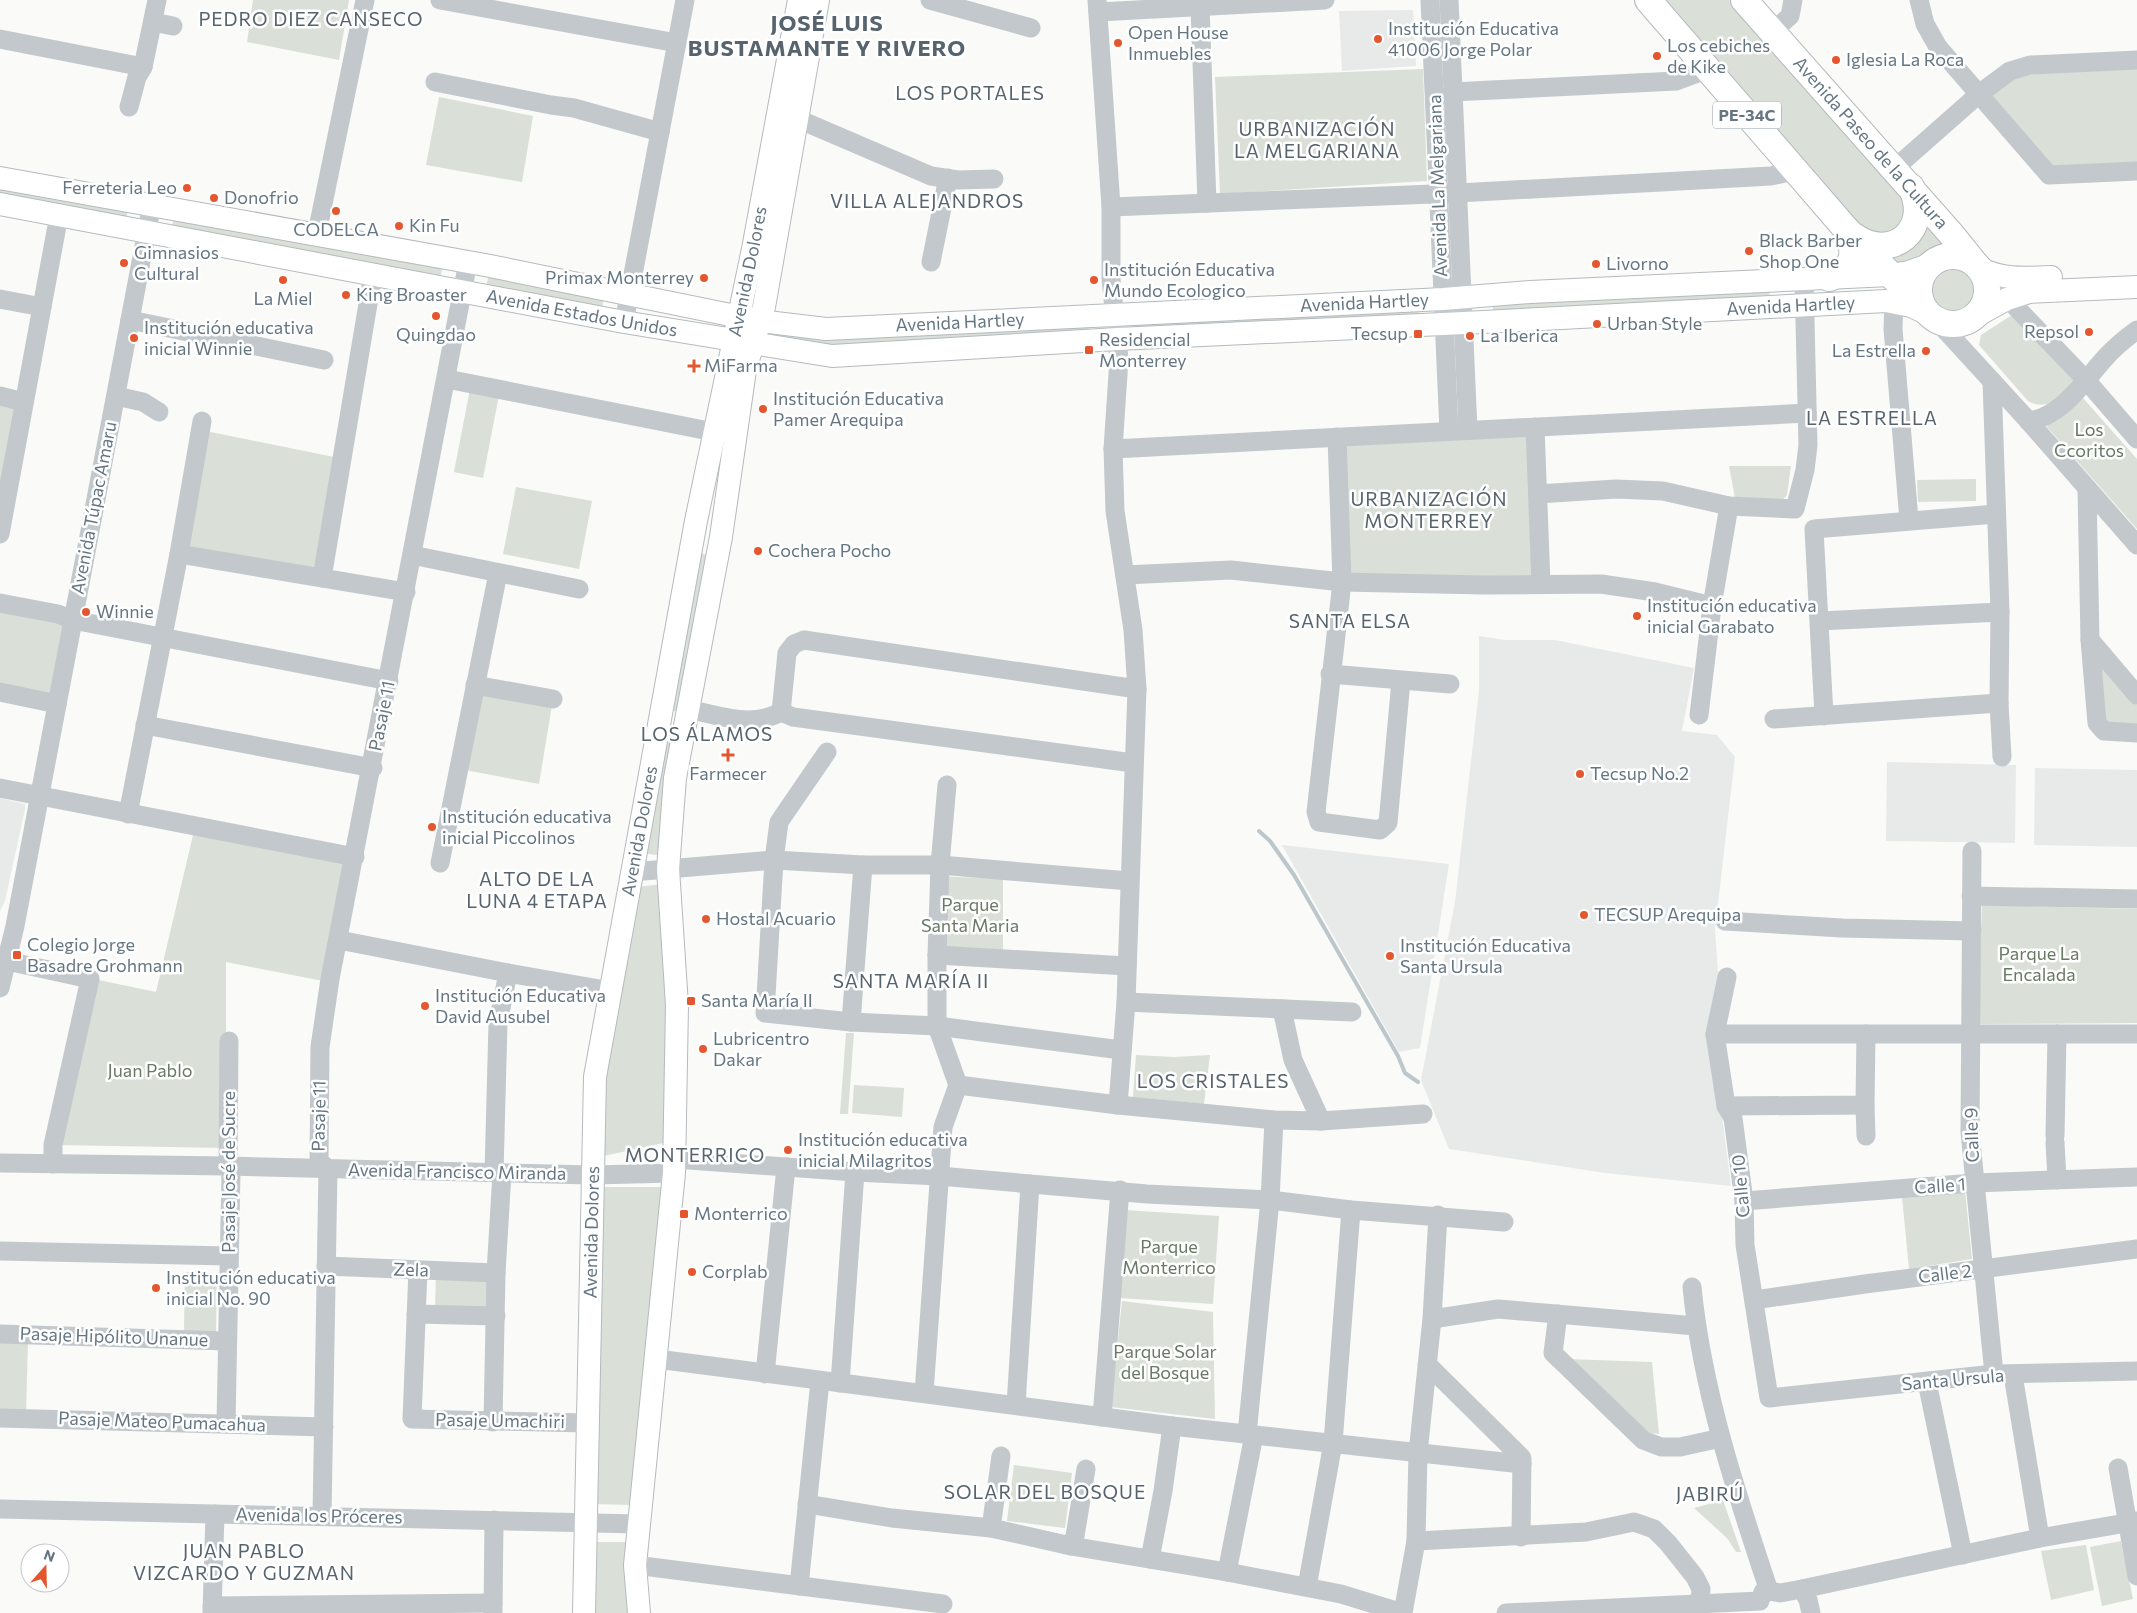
<svg xmlns="http://www.w3.org/2000/svg" width="2137" height="1613" viewBox="0 0 2137 1613" font-family="Commissioner,sans-serif">
<rect width="100%" height="100%" fill="#fafaf8"/>
<g fill="#e8e9e9">
<polygon points="1413,10 1416,66 1342,71 1339,11"/>
<polygon points="1479,636 1505,640 1555,640 1694,668 1682,731 1717,735 1735,757 1715,929 1719,989 1717,1078 1731,1186 1605,1173 1449,1149 1421,1080 1455,902 1479,691"/>
<polygon points="1887,762 2016,765 2015,843 1886,841"/>
<polygon points="2035,768 2137,770 2137,847 2034,845"/>
<polygon points="0,798 25,804 25,809 5,901 0,911"/>
<polygon points="1282,845 1449,864 1420,1048 1399,1052"/>
</g>
<g fill="#dadfd7">
<polygon points="253,0 349,0 339,60 247,42"/>
<polygon points="1662,0 1730,0 1903,192 1907,220 1885,238 1861,229"/>
<polygon points="2137,67 2137,165 2056,169 1991,98 1990,92 2018,75"/>
<polygon points="1423,69 1427,181 1220,194 1215,77"/>
<polygon points="439,97 533,116 522,182 426,165"/>
<polygon points="0,179 129,204 126,220 0,197"/>
<polygon points="174,213 443,264 440,279 172,230"/>
<polygon points="1924,218 1947,244 1899,265 1885,252"/>
<circle cx="1953" cy="290" r="24"/>
<polygon points="489,273 604,294 602,310 486,288"/>
<polygon points="1769,286 1770,300 1493,315 1493,301"/>
<polygon points="1419,306 1419,318 1138,333 1138,319"/>
<path d="M2012,315l62,65 1,3c-15,13 -27,29 -47,18l-49,-56 2,-10z"/>
<polygon points="1089,322 1089,335 832,349 772,338 772,333"/>
<polygon points="470,389 499,395 483,478 454,472"/>
<polygon points="2083,398 2137,459 2137,529 2047,427 2050,420"/>
<polygon points="0,402 14,405 0,487"/>
<polygon points="206,431 339,458 317,573 186,548"/>
<polygon points="1527,434 1535,578 1347,575 1341,443"/>
<polygon points="1729,466 1791,466 1787,495 1782,501 1735,498"/>
<polygon points="1976,479 1976,501 1918,502 1917,480"/>
<polygon points="516,487 592,501 579,569 503,554"/>
<polygon points="699,553 712,556 680,712 668,710"/>
<polygon points="0,611 63,622 51,698 0,688"/>
<polygon points="2100,662 2137,705 2137,727 2103,725"/>
<polygon points="480,690 552,705 539,784 465,770"/>
<polygon points="665,730 676,733 664,856 642,853"/>
<polygon points="194,831 343,861 347,866 323,981 226,962 226,1148 56,1145 94,979 156,992"/>
<polygon points="937,876 1003,879 1003,958 935,952"/>
<polygon points="663,884 672,1015 668,1142 599,1157 600,1082 636,887"/>
<polygon points="1982,905 2137,909 2137,1023 1977,1024"/>
<polygon points="846,1033 854,1033 848,1114 840,1114"/>
<polygon points="1136,1055 1174,1057 1210,1055 1204,1104 1133,1097"/>
<polygon points="854,1085 904,1088 902,1117 852,1113"/>
<polygon points="597,1187 666,1187 633,1505 591,1504"/>
<polygon points="1965,1191 1972,1259 1909,1269 1902,1197"/>
<polygon points="1124,1210 1219,1216 1213,1304 1119,1298"/>
<polygon points="185,1272 217,1273 216,1333 184,1332"/>
<polygon points="436,1274 491,1276 490,1311 435,1309"/>
<polygon points="1122,1301 1213,1312 1215,1419 1111,1407"/>
<polygon points="0,1338 28,1339 26,1415 0,1414"/>
<polygon points="1566,1359 1652,1362 1659,1434 1645,1432"/>
<polygon points="1014,1465 1072,1473 1065,1528 1007,1521"/>
<polygon points="1723,1500 1741,1552 1736,1552 1727,1538 1694,1508"/>
<polygon points="2121,1541 2133,1599 2102,1606 2090,1547"/>
<polygon points="591,1542 629,1542 633,1613 588,1613"/>
<polygon points="2086,1545 2094,1590 2051,1600 2041,1551"/>
</g>
<g fill="none" stroke-linecap="round" stroke-linejoin="round">
<polyline stroke="#bbc7cb" stroke-width="4" points="1259,831 1270,841 1294,875 1398,1056 1405,1073 1418,1082"/>
<g stroke="#b5babe" stroke-width="24">
<g id="major">
<path id="s1" d="M0,178l485,87 275,56 66,8 617,-30 87,-7 360,-17 19,-3 20,-7"/>
<path id="s2" d="M0,204l624,118 208,34 285,-17 347,-16 422,-22 25,5 17,8"/>
<path d="M1979,268c24,12 46,10 72,9"/>
<polyline points="1974,317 2007,299 2029,292 2137,287"/>
<path id="s3" d="M584,1613l11,-536 101,-556 57,-272 46,-249"/>
<polyline points="639,1613 635,1565 674,1173 677,1005 668,869 675,778 721,537 745,370 764,307 818,0"/>
</g>
</g>
<g stroke="#b4b9bd" stroke-width="28">
<g id="highway">
<polyline points="1648,0 1846,229 1925,310"/>
<path id="s4" d="M1744,0l208,235 24,30"/>
<path d="M1854,236c38,27 78,-7 57,-49"/>
<circle cx="1953" cy="290" r="34"/>
<path d="M1829,278c26,-8 28,-26 17,-49"/>
</g>
</g>
<g stroke="#c3c8cc" stroke-width="19">
<polyline points="440,0 677,43"/>
<polyline points="930,0 1031,28"/>
<polyline points="1097,0 1111,207 1111,279 1119,359 1113,449 1115,511 1133,630 1137,689 1126,1002 1118,1105"/>
<polyline points="1430,0 1449,431"/>
<polyline points="1449,0 1468,430"/>
<polyline points="1919,0 1925,24 1938,47 2049,175 2137,171"/>
<polyline points="1200,6 1207,203"/>
<polyline points="1098,12 1325,0"/>
<polyline points="153,22 173,26"/>
<polyline points="1772,32 1790,16 1793,0"/>
<polyline points="0,39 143,67"/>
<polyline points="435,82 551,105 574,108 660,132"/>
<polyline points="1452,92 1676,81 1708,69"/>
<polyline points="129,107 137,77 143,67 157,0"/>
<polyline points="798,119 931,176 958,180 994,179"/>
<polyline points="1894,169 1979,94 2010,71 2030,65 2137,60"/>
<polyline points="1111,207 1458,193 1771,176 1794,171"/>
<polyline points="317,233 365,0"/>
<polyline points="931,262 948,178"/>
<polyline points="1982,272 2086,380 2137,439"/>
<polyline points="0,299 42,307"/>
<polyline points="1894,302 1893,329 1909,520"/>
<polyline points="130,320 324,360"/>
<polyline points="1936,320 2024,416 2137,545"/>
<polyline points="624,322 685,0"/>
<polyline points="447,379 714,432"/>
<polyline points="1992,381 2000,612 1999,703 2002,757"/>
<polyline points="0,396 24,402"/>
<polyline points="116,396 143,402 159,412"/>
<path d="M2028,421c33,-3 57,-41 77,-63 9,-10 21,-20 32,-28"/>
<polyline points="1535,427 1541,584"/>
<polyline points="1337,437 1342,582 1316,812 1319,822 1380,830 1388,823 1401,681"/>
<polyline points="1113,449 1807,413"/>
<polyline points="2087,489 2090,640 2097,723 2104,731 2137,733"/>
<polyline points="1538,494 1616,489 1663,491 1729,506 1795,509 1805,470 1808,445 1804,280"/>
<polyline points="0,534 59,215"/>
<polyline points="179,554 406,592"/>
<polyline points="412,555 579,589"/>
<polyline points="1125,575 1231,570 1342,582 1484,585 1601,584 1655,592 1712,606"/>
<polyline points="322,578 373,274"/>
<polyline points="0,603 58,614 73,620 389,681"/>
<polyline points="1820,621 2000,612"/>
<polyline points="2090,640 2137,695"/>
<polyline points="1330,674 1450,684"/>
<polyline points="475,685 553,699"/>
<polyline points="0,692 57,704"/>
<path d="M688,709c32,7 63,19 93,3"/>
<polyline points="1699,715 1712,606 1729,506"/>
<polyline points="1824,716 1814,529 1996,514"/>
<polyline points="1774,719 1999,703"/>
<polyline points="145,725 373,768"/>
<polyline points="827,752 779,822 774,860 765,1013 851,1022 937,1026 1121,1050"/>
<polyline points="1133,763 793,717 781,712 787,653 794,644 804,640 1137,689"/>
<polyline points="0,788 355,857"/>
<polyline points="128,814 179,554 202,421"/>
<polyline points="1972,851 1970,1132 1994,1374"/>
<polyline points="440,863 498,573"/>
<polyline points="632,872 774,860 863,865 940,865 1129,881"/>
<polyline points="1971,896 2137,899"/>
<polyline points="1725,921 1842,928 1972,931"/>
<polyline points="339,940 508,973 611,991"/>
<polyline points="937,955 1127,966"/>
<polyline points="7,961 90,979 53,1145 53,1164"/>
<polyline points="1727,977 1715,1034 1726,1106 1733,1118 1744,1201 1745,1245 1769,1398 1994,1374 2137,1371"/>
<polyline points="0,988 15,926 152,204"/>
<polyline points="1126,1002 1352,1012"/>
<polyline points="1282,1009 1293,1060 1321,1121"/>
<polyline points="851,1022 863,865"/>
<polyline points="1715,1034 2137,1034"/>
<polyline points="958,1085 1118,1105 1274,1120 1321,1121 1423,1114"/>
<polyline points="1865,1105 1866,1136"/>
<polyline points="1726,1106 1865,1105 1866,1034"/>
<polyline points="2055,1136 2057,1034"/>
<polyline points="2055,1142 2057,1180"/>
<polyline points="675,1159 855,1172 939,1176 1147,1194 1270,1200 1351,1210 1504,1222"/>
<polyline points="0,1163 228,1166 592,1175 674,1173"/>
<polyline points="494,1173 498,1023 508,973"/>
<polyline points="1744,1201 1974,1183 2137,1177"/>
<polyline points="0,1251 229,1256"/>
<polyline points="326,1266 496,1273"/>
<polyline points="418,1270 412,1419 587,1423"/>
<path d="M1692,1287c10,103 44,205 77,304"/>
<polyline points="1754,1300 1865,1284 2137,1249"/>
<polyline points="416,1314 496,1316"/>
<polyline points="1558,1314 1553,1353 1643,1440 1661,1447 1680,1447 1721,1438"/>
<polyline points="1432,1319 1498,1309 1696,1326"/>
<polyline points="0,1334 227,1341"/>
<polyline points="657,1359 1172,1426 1522,1464"/>
<polyline points="1427,1364 1522,1458 1521,1537"/>
<polyline points="765,1374 786,1167"/>
<polyline points="2013,1375 2040,1538"/>
<polyline points="1927,1382 1963,1555"/>
<polyline points="840,1383 855,1172"/>
<polyline points="924,1393 943,1127 958,1085 937,1026 937,955 940,865 947,785"/>
<polyline points="1016,1405 1030,1184"/>
<polyline points="1102,1417 1120,1190"/>
<polyline points="0,1418 324,1427"/>
<polyline points="493,1422 496,1273 502,1173"/>
<polyline points="226,1424 231,1172 228,1166 229,1041"/>
<polyline points="1247,1434 1270,1200 1274,1120"/>
<polyline points="2118,1468 2137,1576"/>
<polyline points="807,1504 892,1518 991,1528 1071,1546 1227,1572 1341,1594 1403,1613"/>
<polyline points="0,1509 638,1524"/>
<polyline points="322,1516 328,1169 319,1161 320,1047 330,979 468,262"/>
<polyline points="991,1528 1001,1456"/>
<polyline points="1416,1541 1586,1532 1634,1522 1654,1529 1668,1543 1695,1577 1701,1589 1700,1603"/>
<polyline points="1071,1546 1075,1536 1086,1469"/>
<polyline points="1150,1559 1163,1491 1172,1426"/>
<polyline points="635,1565 943,1604"/>
<polyline points="1227,1572 1254,1435"/>
<polyline points="799,1586 820,1381"/>
<polyline points="1307,1587 1333,1443 1351,1210"/>
<polyline points="1802,1589 2040,1538 2137,1521"/>
<polyline points="1761,1598 1763,1592 1769,1591 1780,1593 1802,1589 1808,1600 1811,1613"/>
<polyline points="212,1606 493,1603"/>
<polyline points="212,1613 215,1514"/>
<polyline points="493,1613 494,1520"/>
<polyline points="1403,1613 1416,1541 1418,1453 1432,1319 1438,1215"/>
<polyline points="1506,1613 1760,1601"/>
</g>
<use href="#major" stroke="#fff" stroke-width="22"/>
<use href="#highway" stroke="#fff" stroke-width="26"/>
</g>
<g fill="#e4572e" stroke="#fff" stroke-width="2">
<circle cx="1378" cy="39" r="5"/>
<circle cx="1118" cy="43" r="5"/>
<circle cx="1657" cy="56" r="5"/>
<circle cx="1836" cy="60" r="5"/>
<circle cx="187" cy="188" r="5"/>
<circle cx="214" cy="198" r="5"/>
<circle cx="336" cy="211" r="5"/>
<circle cx="399" cy="226" r="5"/>
<circle cx="1749" cy="251" r="5"/>
<circle cx="124" cy="263" r="5"/>
<circle cx="1596" cy="264" r="5"/>
<circle cx="704" cy="278" r="5"/>
<circle cx="283" cy="280" r="5"/>
<circle cx="1094" cy="280" r="5"/>
<circle cx="346" cy="295" r="5"/>
<circle cx="436" cy="316" r="5"/>
<circle cx="1597" cy="324" r="5"/>
<circle cx="2089" cy="332" r="5"/>
<rect x="1413" y="329" width="10" height="10" rx="2.5"/>
<circle cx="1470" cy="336" r="5"/>
<circle cx="134" cy="338" r="5"/>
<rect x="1084" y="345" width="10" height="10" rx="2.5"/>
<circle cx="1926" cy="351" r="5"/>
<path d="M691.5 358.5h5v5h5v5h-5v5h-5v-5h-5v-5h5z"/>
<circle cx="763" cy="409" r="5"/>
<circle cx="758" cy="551" r="5"/>
<circle cx="86" cy="612" r="5"/>
<circle cx="1637" cy="616" r="5"/>
<path d="M725.5 747.5h5v5h5v5h-5v5h-5v-5h-5v-5h5z"/>
<circle cx="1580" cy="774" r="5"/>
<circle cx="432" cy="827" r="5"/>
<circle cx="1584" cy="915" r="5"/>
<circle cx="706" cy="919" r="5"/>
<rect x="12" y="950" width="10" height="10" rx="2.5"/>
<circle cx="1390" cy="956" r="5"/>
<rect x="686" y="996" width="10" height="10" rx="2.5"/>
<circle cx="425" cy="1006" r="5"/>
<circle cx="703" cy="1049" r="5"/>
<circle cx="788" cy="1150" r="5"/>
<rect x="679" y="1209" width="10" height="10" rx="2.5"/>
<circle cx="692" cy="1272" r="5"/>
<circle cx="156" cy="1288" r="5"/>
</g>
<g text-anchor="middle" stroke-width="5" stroke-linejoin="round" paint-order="stroke">
<rect fill="#fff" stroke="#939fa8" stroke-width="1" x="1713" y="101.5" width="68" height="27" rx="4"/>
<g font-size="16" font-weight="bold" fill="#657683">
<text x="1747" y="121">PE-34C</text>
</g>
<g font-size="18" fill="#657683" stroke="#fff" text-anchor="start">
<text x="1388" y="35">Institución Educativa<tspan x="1388" dy="21">41006 Jorge Polar</tspan></text>
<text x="1128" y="39">Open House<tspan x="1128" dy="21">Inmuebles</tspan></text>
<text x="1667" y="52">Los cebiches<tspan x="1667" dy="21">de Kike</tspan></text>
<text x="1846" y="66">Iglesia La Roca</text>
<text x="177" y="194" text-anchor="end">Ferreteria Leo</text>
<text x="224" y="204">Donofrio</text>
<text x="409" y="232">Kin Fu</text>
<text x="336" y="236" text-anchor="middle">CODELCA</text>
<text x="1759" y="247">Black Barber<tspan x="1759" dy="21">Shop One</tspan></text>
<text x="134" y="259">Gimnasios<tspan x="134" dy="21">Cultural</tspan></text>
<text x="1606" y="270">Livorno</text>
<text x="1104" y="276">Institución Educativa<tspan x="1104" dy="21">Mundo Ecologico</tspan></text>
<text x="694" y="284" text-anchor="end">Primax Monterrey</text>
<text x="356" y="301">King Broaster</text>
<text x="283" y="305" text-anchor="middle">La Miel</text>
<text x="1607" y="330">Urban Style</text>
<text x="144" y="334">Institución educativa<tspan x="144" dy="21">inicial Winnie</tspan></text>
<text x="2079" y="338" text-anchor="end">Repsol</text>
<text x="1408" y="340" text-anchor="end">Tecsup</text>
<text x="436" y="341" text-anchor="middle">Quingdao</text>
<text x="1480" y="342">La Iberica</text>
<text x="1099" y="346">Residencial<tspan x="1099" dy="21">Monterrey</tspan></text>
<text x="1916" y="357" text-anchor="end">La Estrella</text>
<text x="704" y="372">MiFarma</text>
<text x="773" y="405">Institución Educativa<tspan x="773" dy="21">Pamer Arequipa</tspan></text>
<text x="768" y="557">Cochera Pocho</text>
<text x="1647" y="612">Institución educativa<tspan x="1647" dy="21">inicial Garabato</tspan></text>
<text x="96" y="618">Winnie</text>
<text x="728" y="780" text-anchor="middle">Farmecer</text>
<text x="1590" y="780">Tecsup No.2</text>
<text x="442" y="823">Institución educativa<tspan x="442" dy="21">inicial Piccolinos</tspan></text>
<text x="1594" y="921">TECSUP Arequipa</text>
<text x="716" y="925">Hostal Acuario</text>
<text x="27" y="951">Colegio Jorge<tspan x="27" dy="21">Basadre Grohmann</tspan></text>
<text x="1400" y="952">Institución Educativa<tspan x="1400" dy="21">Santa Ursula</tspan></text>
<text x="435" y="1002">Institución Educativa<tspan x="435" dy="21">David Ausubel</tspan></text>
<text x="701" y="1007">Santa María II</text>
<text x="713" y="1045">Lubricentro<tspan x="713" dy="21">Dakar</tspan></text>
<text x="798" y="1146">Institución educativa<tspan x="798" dy="21">inicial Milagritos</tspan></text>
<text x="694" y="1220">Monterrico</text>
<text x="702" y="1278">Corplab</text>
<text x="166" y="1284">Institución educativa<tspan x="166" dy="21">inicial No. 90</tspan></text>
</g>
<g font-size="18" fill="#657683" stroke="#fff">
<text dy="6" stroke="none"><textPath href="#s4" startOffset="191">Avenida Paseo de la Cultura</textPath></text>
<text transform="translate(1438 186) rotate(-92)" y="6">Avenida La Melgariana</text>
<text dy="6" stroke="none"><textPath href="#s3" startOffset="1356">Avenida Dolores</textPath></text>
<text dy="6" stroke="none"><textPath href="#s1" startOffset="1379">Avenida Hartley</textPath></text>
<text dy="6" stroke="none"><textPath href="#s2" startOffset="1806">Avenida Hartley</textPath></text>
<text dy="6" stroke="none"><textPath href="#s2" startOffset="592">Avenida Estados Unidos</textPath></text>
<text dy="6" stroke="none"><textPath href="#s1" startOffset="974">Avenida Hartley</textPath></text>
<text transform="translate(94 508) rotate(-79)" y="6">Avenida Túpac Amaru</text>
<text transform="translate(382 716) rotate(-79)" y="6">Pasaje 11</text>
<text dy="6" stroke="none"><textPath href="#s3" startOffset="786">Avenida Dolores</textPath></text>
<text transform="translate(319 1116) rotate(-89)" y="6">Pasaje 11</text>
<text transform="translate(1972 1135) rotate(-92)" y="6">Calle 9</text>
<text transform="translate(229 1172) rotate(-90)" y="6">Pasaje José de Sucre</text>
<text transform="translate(457 1172) rotate(1)" y="6">Avenida Francisco Miranda</text>
<text transform="translate(1741 1186) rotate(-95)" y="6">Calle 10</text>
<text transform="translate(1940 1186) rotate(-4)" y="6">Calle 1</text>
<text dy="6" stroke="none"><textPath href="#s3" startOffset="381">Avenida Dolores</textPath></text>
<text transform="translate(411 1270) rotate(2)" y="6">Zela</text>
<text transform="translate(1945 1274) rotate(-7)" y="6">Calle 2</text>
<text transform="translate(114 1337) rotate(2)" y="6">Pasaje Hipólito Unanue</text>
<text transform="translate(1953 1380) rotate(-5)" y="6">Santa Ursula</text>
<text transform="translate(500 1421) rotate(1)" y="6">Pasaje Umachiri</text>
<text transform="translate(162 1422) rotate(2)" y="6">Pasaje Mateo Pumacahua</text>
<text transform="translate(319 1516) rotate(1)" y="6">Avenida los Próceres</text>
</g>
<g font-size="18" fill="#687a64" stroke="#fff">
<text x="2089" y="436">Los<tspan x="2089" dy="21">Ccoritos</tspan></text>
<text x="970" y="911">Parque<tspan x="970" dy="21">Santa Maria</tspan></text>
<text x="2039" y="960">Parque La<tspan x="2039" dy="21">Encalada</tspan></text>
<text x="150" y="1077">Juan Pablo</text>
<text x="1169" y="1253">Parque<tspan x="1169" dy="21">Monterrico</tspan></text>
<text x="1165" y="1358">Parque Solar<tspan x="1165" dy="21">del Bosque</tspan></text>
</g>
<g font-size="19" letter-spacing="1" fill="#57646e" stroke="#fff">
<text x="311" y="26">PEDRO DIEZ CANSECO</text>
<text x="970" y="100">LOS PORTALES</text>
<text x="1317" y="136">URBANIZACIÓN<tspan x="1317" dy="22">LA MELGARIANA</tspan></text>
<text x="927" y="208">VILLA ALEJANDROS</text>
<text x="1872" y="425">LA ESTRELLA</text>
<text x="1429" y="506">URBANIZACIÓN<tspan x="1429" dy="22">MONTERREY</tspan></text>
<text x="1350" y="628">SANTA ELSA</text>
<text x="707" y="741">LOS ÁLAMOS</text>
<text x="537" y="886">ALTO DE LA<tspan x="537" dy="22">LUNA 4 ETAPA</tspan></text>
<text x="911" y="988">SANTA MARÍA II</text>
<text x="1213" y="1088">LOS CRISTALES</text>
<text x="695" y="1162">MONTERRICO</text>
<text x="1045" y="1499">SOLAR DEL BOSQUE</text>
<text x="1710" y="1501">JABIRÚ</text>
<text x="244" y="1558">JUAN PABLO<tspan x="244" dy="22">VIZCARDO Y GUZMAN</tspan></text>
</g>
<g font-size="22" font-weight="bold" letter-spacing="1" fill="#57646e" stroke="#fff">
<text x="827" y="31">JOSÉ LUIS<tspan x="827" dy="25">BUSTAMANTE Y RIVERO</tspan></text>
</g>
</g>
<g transform="translate(45 1568) rotate(20)"><circle r="24" fill="#ffffff" stroke="#c1c8cd"/>
<path d="M0-4L9 19L0 12L-9 19Z" fill="#e4572e"/>
<text y="-8" font-size="14" font-weight="bold" text-anchor="middle" fill="#657683">N</text>
</g>
</svg>
